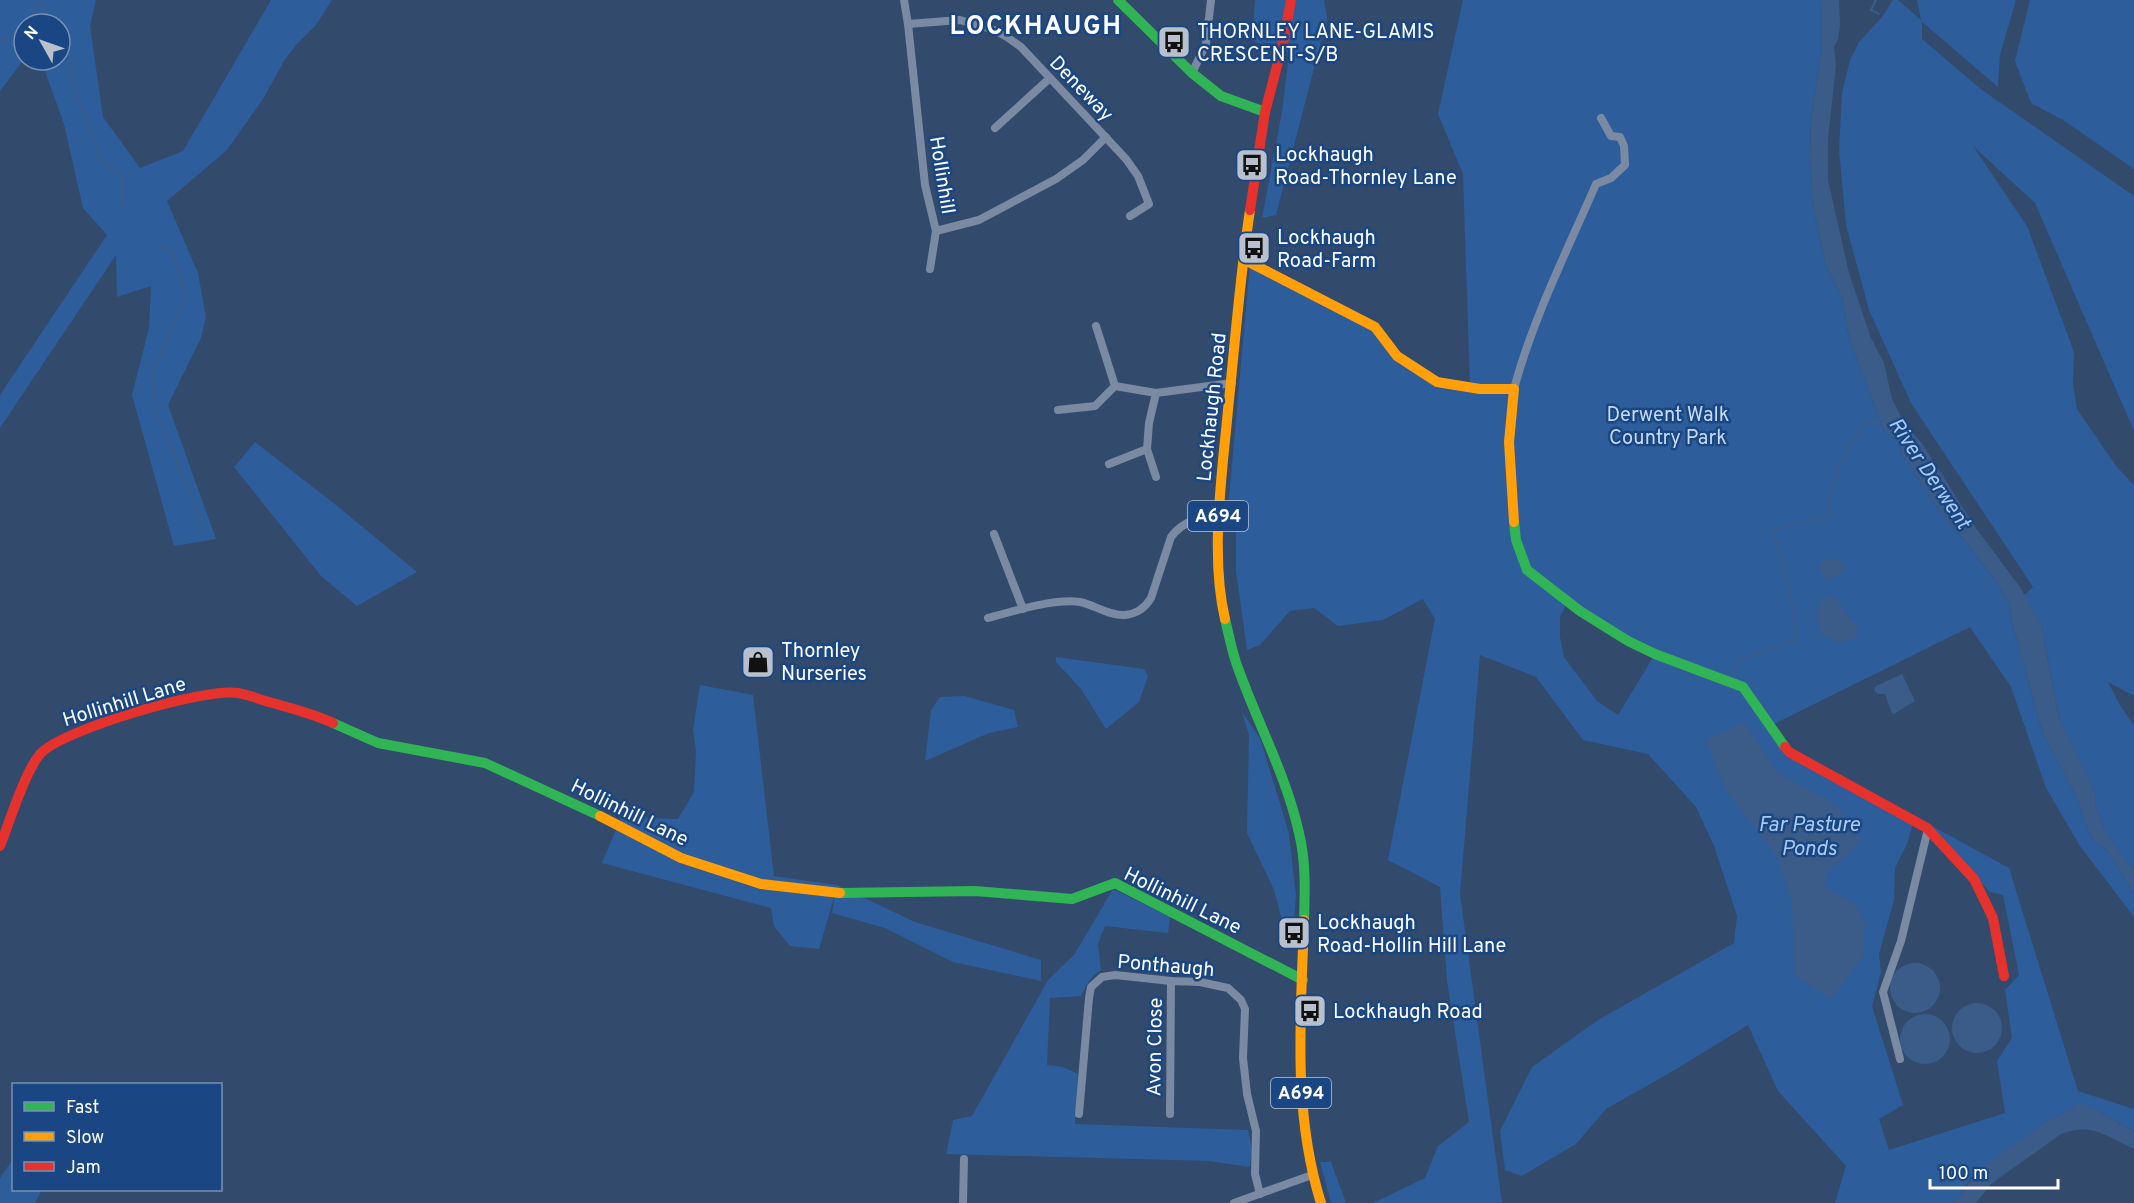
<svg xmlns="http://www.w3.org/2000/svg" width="2134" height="1203" viewBox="0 0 2134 1203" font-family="Overpass,sans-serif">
<rect width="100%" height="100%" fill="#324a6c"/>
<g fill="#2e5d9c" fill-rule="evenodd">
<polygon points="0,0 96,0 90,26 103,117 140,168 183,151 271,0 332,0 316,25 296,45 284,61 263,99 227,150 167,201 198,273 206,317 201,338 168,405 216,539 174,546 132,395 149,328 151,286 117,297 116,255 0,428 0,395 107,235 83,208 64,124 41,60 60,60 60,24 24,24 24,59 0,91"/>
<polygon points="1255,0 1324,0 1327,18 1276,215 1262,218 1282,112 1289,53 1252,41"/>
<path d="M1463,0h358l1,48 -11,72 -1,39 4,51 11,53 17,35 7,40 35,93 14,10 4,13 29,45 66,83 13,24 1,13 32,115 33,62 13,36 7,11 11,7 4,6 23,37v24l-54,-71 -34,-58 -35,-101 -41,-60 -198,98 17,27 125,68 -7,24 -12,24 -1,32 -15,54 2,18 -9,34 31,99 -24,14 10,31 116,-37 -8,-52 15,-23 -7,-48 14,-15 -16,-80 -13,-3 -63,-64 5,-2 77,42 69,223 56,18v22c-19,-8 -35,-23 -56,-27l-6,5 -28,14 -73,54 -10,18 -8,8h-118l11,-37 -68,-75 -30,-66 -75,46 -67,38 -30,35 -54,32 -17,-6 -5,-39 32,-64 66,-47 136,-77 3,-27 -23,-70 -18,-39 -48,-53 -65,-14 -47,-63 -56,-22 -20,239 42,309h-129l52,-25 13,-32 31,-24 -22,-141 -7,-94 -52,-27 47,-241 -12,-20 -40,21 -45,6 -24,-18 -24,3 -30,34 -13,5 -11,-79v-69l-8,6 22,-245 125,64 22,29 40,26 33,5 -7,-213 -25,-60zM1568,602l87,52 -37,61 -21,-14 -33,-44 -4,-20v-20z"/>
<polygon points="1893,0 1898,0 1921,20 1917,0 2016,0 2000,55 1998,87 1922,22 1922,39 1982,90 2134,196 2134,431 2035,203 1973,146 2027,226 2074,352 2073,383 2077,409 2116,466 2134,485 2134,696 2108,682 2121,707 2134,725 2134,869 2127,863 2105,831 2096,807 2095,793 2065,733 2059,718 2041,624 2024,595 2033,587 1911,403 1869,310 1846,225 1839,150 1842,93 1850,60 1859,42 1882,17"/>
<polygon points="2030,0 2134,0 2134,169 2063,120 2031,103 2015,61"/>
<polygon points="255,442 336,505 417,572 357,606 321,576 234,467"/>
<polygon points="1056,657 1144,669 1148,676 1139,702 1106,729 1081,689 1056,662"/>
<polygon points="700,685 753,695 774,876 837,885 915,922 1041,960 1041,981 953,962 885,928 832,913 835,894 819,949 790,946 774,926 771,908 602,863 623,813 647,818 678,819 694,792 696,751 693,730"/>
<polygon points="964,696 1014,710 1018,727 989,733 925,761 931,710 940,697"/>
<polygon points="1242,712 1260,738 1289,833 1296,896 1294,920 1282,920 1274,890 1247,833 1249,735"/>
<path d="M1113,889l57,28 -2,16 -63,-7 -7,18 3,26c-11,6 -15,16 -20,26l-31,2 -3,67 16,2 15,7 -3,50 173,6 4,19 -2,18 -41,-6 -263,-7 7,-34 19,-4 76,-136 26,-25z"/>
<polygon points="13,1159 14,1190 42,1190 35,1203 0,1203 0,1178"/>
<polygon points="1320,1162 1331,1162 1346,1203 1331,1203"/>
</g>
<g fill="#3b5c88">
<polygon points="1821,0 1839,0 1840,26 1838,39 1834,47 1836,66 1828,139 1828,180 1849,273 1871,338 1884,363 1892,399 1904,423 1921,442 1976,528 2020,587 2041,624 2059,718 2095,793 2096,807 2105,831 2127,862 2134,869 2134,893 2111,856 2107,850 2096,843 2089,832 2076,796 2043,734 2011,619 2010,606 1997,582 1931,499 1902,454 1898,441 1884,431 1849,338 1842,298 1825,263 1814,210 1810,159 1811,120 1822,48"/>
<path d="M1828,558c8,1 17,3 16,13l-10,7 -7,1 -5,-5 -3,-10z"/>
<path d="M1830,596c11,2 11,10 16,19 3,5 8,7 12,11l-1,8 -6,6 -15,2 -16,-9c-2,-14 -7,-32 10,-37z"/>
<polygon points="1902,674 1915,701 1894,714 1891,711 1885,694 1878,694 1874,690 1876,686"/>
<polygon points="1744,721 1778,773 1837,805 1861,842 1827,873 1825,887 1855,904 1865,923 1863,957 1830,999 1795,976 1792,904 1779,860 1724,787 1706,741"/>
<circle cx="1915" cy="988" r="25"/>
<circle cx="1977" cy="1028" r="25"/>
<circle cx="1925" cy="1039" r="25"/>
<path d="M2078,1103c21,5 37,20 56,28v18c-28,-13 -42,-27 -73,-15l-70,50 -15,19h-23l8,-8 15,-23 68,-49 28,-14z"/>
</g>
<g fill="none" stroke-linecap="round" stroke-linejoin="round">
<g stroke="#3b5c88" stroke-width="2">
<polyline points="42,0 48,24"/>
<polyline points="1876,0 1871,10 1879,14"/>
<polyline points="27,24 37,0"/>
<polyline points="0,42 24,26"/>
<polyline points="60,42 70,54 72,81 101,160 122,176 122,204"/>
<polyline points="159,245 172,250 186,297 152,373 156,413 187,484 203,534"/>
<polyline points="1735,674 1735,667 1740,660 1797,639 1790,593 1773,530 1793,524 1826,519 1831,513 1827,500 1832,491 1839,465 1845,460 1848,444 1860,436 1860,428 1863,422 1876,422 1884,418"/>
</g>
<g stroke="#798aa2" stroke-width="8">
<polyline points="904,0 908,24 925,185 936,231 979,220 1056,179 1083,160 1106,137"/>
<polyline points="908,24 960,20 994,30 1007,37 1021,47 1126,159 1138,176 1149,204 1130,216"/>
<polyline points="1192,73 1206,44 1211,0"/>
<polyline points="995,128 1050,78"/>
<polyline points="930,269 936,231"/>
<polyline points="1096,326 1115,386 1156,393"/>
<path d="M1514,389c19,-71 53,-138 82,-205l15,-6 14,-13 -1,-19 -4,-9 -9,-1 -10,-18"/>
<polyline points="1058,410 1095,406 1115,386"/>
<polyline points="1147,449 1156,477"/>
<polyline points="1109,464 1147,449 1149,423 1156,393 1232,383"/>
<polyline points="994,534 1023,609"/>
<path d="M988,618c25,-7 68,-20 92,-16 15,3 29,14 45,13 11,-1 20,-7 26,-17l20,-61c13,-17 27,-19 47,-19"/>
<polyline points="1900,1059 1883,992 1901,941 1928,829"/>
<polyline points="1079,1114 1089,998 1091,987 1102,977 1115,975 1171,981 1200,982 1228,988 1241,1000 1245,1009 1243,1058 1247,1094 1256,1131 1255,1174 1260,1194"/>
<polyline points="1170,1114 1171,981"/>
<polyline points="963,1203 964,1159"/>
<polyline points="1234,1203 1312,1175"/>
</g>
<g stroke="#30b455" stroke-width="10">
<polyline points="1118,0 1192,73 1221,96 1265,112"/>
<polyline points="1514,522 1516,540 1527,570 1580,611 1628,641 1655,654 1743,687 1785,747"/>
<path d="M1225,619c4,16 7,34 13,49 20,56 48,107 61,165 7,27 6,59 5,87"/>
<polyline points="333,723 378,743 485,763 600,816"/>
<polyline points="840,893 975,891 1072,899 1115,883 1303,980"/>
</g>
<g stroke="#ff9f0a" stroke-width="10">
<polyline points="1243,259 1375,327 1397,356 1437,382 1480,389 1514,389 1509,442 1514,522"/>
<path d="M1225,619c-15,-64 -3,-144 3,-209 7,-67 12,-134 22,-200"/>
<polyline points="600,816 681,858 761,884 840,893"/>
<path d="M1304,920c-3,95 -12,191 17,283"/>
</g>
<g stroke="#e5322d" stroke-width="10">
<polyline points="1250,210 1265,112 1283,43 1291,0"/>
<polyline points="1785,747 1789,752 1927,828 1974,879 1993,918 2004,976"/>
<path d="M0,846c10,-25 24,-72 40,-92 21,-24 166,-67 198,-61 12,2 23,7 35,10 20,6 41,11 60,20"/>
</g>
</g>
<defs>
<g id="bus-square" transform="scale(1.725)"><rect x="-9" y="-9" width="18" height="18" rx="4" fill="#b7c0cc" stroke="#1a4784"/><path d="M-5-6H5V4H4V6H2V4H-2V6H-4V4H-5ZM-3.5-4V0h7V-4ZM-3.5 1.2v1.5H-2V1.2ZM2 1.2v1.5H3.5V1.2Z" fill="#111"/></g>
<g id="shop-square" transform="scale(1.725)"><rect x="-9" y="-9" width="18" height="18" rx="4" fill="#b7c0cc" stroke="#1a4784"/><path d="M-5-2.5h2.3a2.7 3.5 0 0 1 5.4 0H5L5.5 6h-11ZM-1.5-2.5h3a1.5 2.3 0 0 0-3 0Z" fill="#111"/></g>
</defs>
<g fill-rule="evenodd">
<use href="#bus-square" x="1174" y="42"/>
<use href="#bus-square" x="1252" y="165"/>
<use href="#bus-square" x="1254" y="248"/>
<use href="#shop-square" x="758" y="662"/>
<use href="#bus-square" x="1294" y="933"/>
<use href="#bus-square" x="1310" y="1011"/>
</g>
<g text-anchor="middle" stroke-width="5" stroke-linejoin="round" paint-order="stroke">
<g fill="#1a4784" stroke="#bac8da" stroke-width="1.5">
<rect x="1188" y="501" width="60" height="30" rx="4.5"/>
<rect x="1271" y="1078" width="60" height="30" rx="4.5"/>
</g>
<g font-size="18" font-weight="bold" fill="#fff">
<text x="1218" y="522">A694</text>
<text x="1301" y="1099">A694</text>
</g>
<g font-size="20" fill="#fff" stroke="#1a4784" text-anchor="start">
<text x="1197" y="38">THORNLEY LANE-GLAMIS<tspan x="1197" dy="23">CRESCENT-S/B</tspan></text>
<text x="1275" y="161">Lockhaugh<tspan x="1275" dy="23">Road-Thornley Lane</tspan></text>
<text x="1277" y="244">Lockhaugh<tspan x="1277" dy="23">Road-Farm</tspan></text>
<text x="781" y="657">Thornley<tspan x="781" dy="23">Nurseries</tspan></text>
<text x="1317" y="929">Lockhaugh<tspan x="1317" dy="23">Road-Hollin Hill Lane</tspan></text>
<text x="1333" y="1018">Lockhaugh Road</text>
</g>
<g font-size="20" fill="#fff" stroke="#1a4784">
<text transform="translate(1082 88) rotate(46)" y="7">Deneway</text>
<text transform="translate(943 175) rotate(81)" y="7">Hollinhill</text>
<text transform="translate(1211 407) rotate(-84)" y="7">Lockhaugh Road</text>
<text transform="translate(124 701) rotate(-17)" y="7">Hollinhill Lane</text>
<text transform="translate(630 812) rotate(26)" y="7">Hollinhill Lane</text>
<text transform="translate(1183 900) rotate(26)" y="7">Hollinhill Lane</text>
<text transform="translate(1166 965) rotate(5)" y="7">Ponthaugh</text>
<text transform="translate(1154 1047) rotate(-89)" y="7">Avon Close</text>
</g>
<g font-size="20" fill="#c5dbf9" stroke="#1a4784">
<text x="1668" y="421">Derwent Walk<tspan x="1668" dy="23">Country Park</tspan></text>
</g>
<g font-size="21" font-style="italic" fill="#abcbf3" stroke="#1a4784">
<text transform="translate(1930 473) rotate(56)" y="7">River Derwent</text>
<text x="1809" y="831">Far Pasture<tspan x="1809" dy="24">Ponds</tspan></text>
</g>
<g font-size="26" font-weight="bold" letter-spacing="1.5" fill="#fff" stroke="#1a4784">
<text x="1036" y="34">LOCKHAUGH</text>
</g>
</g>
<rect x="12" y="1083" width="210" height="108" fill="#1a4784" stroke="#7691b5" stroke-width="1.5"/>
<rect x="24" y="1102" width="30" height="9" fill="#30b455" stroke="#7691b5" stroke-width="1.5"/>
<text x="66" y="1113" font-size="18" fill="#ffffff">Fast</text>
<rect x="24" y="1132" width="30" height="9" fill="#ff9f0a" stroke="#7691b5" stroke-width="1.5"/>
<text x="66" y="1143" font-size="18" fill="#ffffff">Slow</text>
<rect x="24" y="1162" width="30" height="9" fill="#e5322d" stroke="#7691b5" stroke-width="1.5"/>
<text x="66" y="1173" font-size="18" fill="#ffffff">Jam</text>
<g transform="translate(42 42) rotate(310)"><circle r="28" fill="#1a4784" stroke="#7691b5" stroke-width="1.5"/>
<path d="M0-4.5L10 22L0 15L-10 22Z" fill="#b7c0cc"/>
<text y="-9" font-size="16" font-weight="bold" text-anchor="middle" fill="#ffffff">N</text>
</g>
<path d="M1930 1179v9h128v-9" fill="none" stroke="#ffffff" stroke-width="3"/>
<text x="1939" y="1179" font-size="18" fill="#ffffff" stroke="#1a4784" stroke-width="4.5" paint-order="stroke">100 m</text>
</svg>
